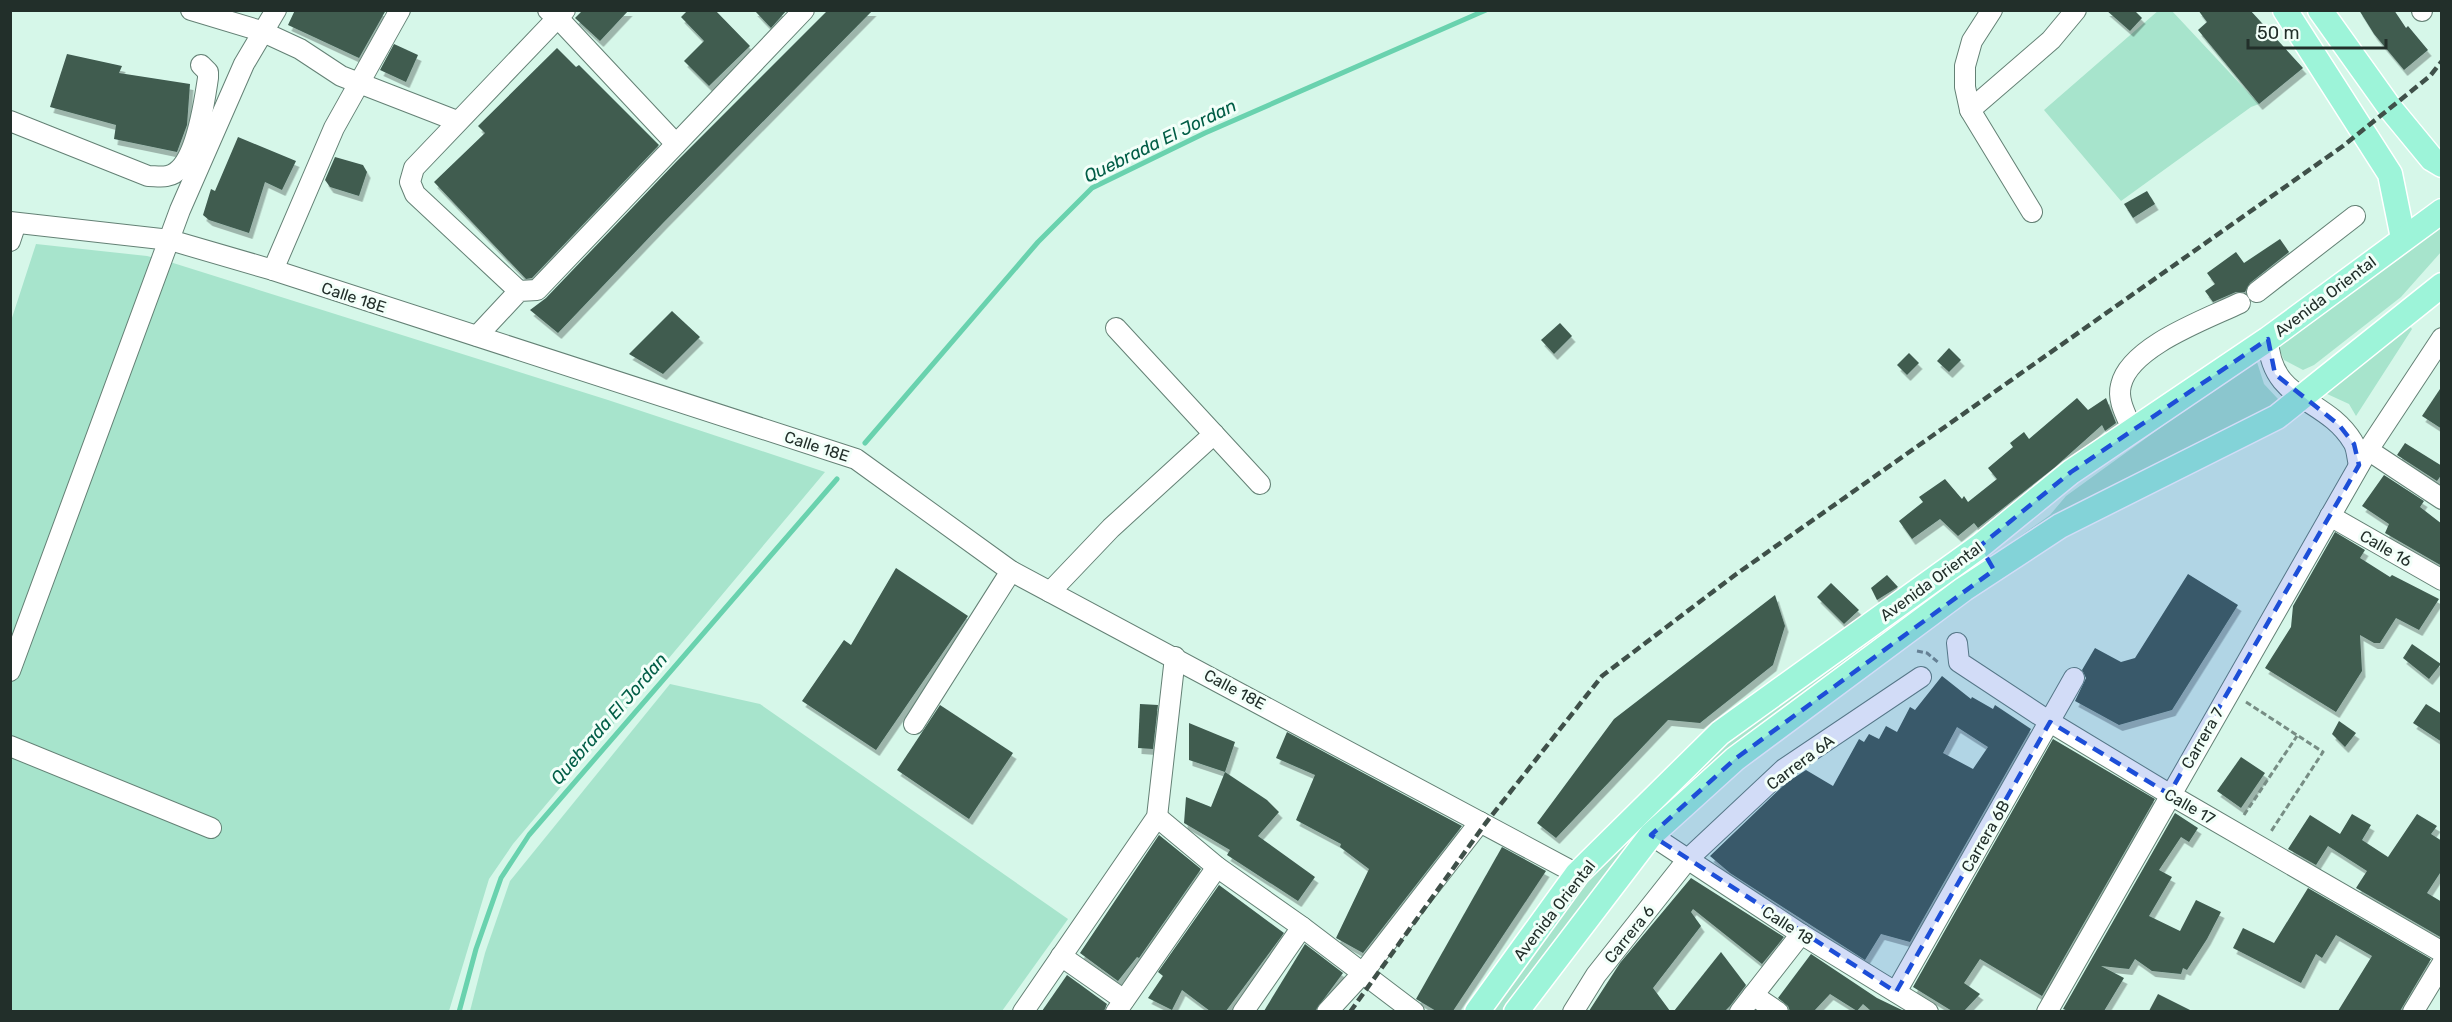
<svg xmlns="http://www.w3.org/2000/svg" width="2452" height="1022" viewBox="0 0 2452 1022" font-family="Rubik,sans-serif">
<defs>
<filter id="shadow"><feDropShadow dx="3.5" dy="6" stdDeviation="0" flood-color="#0004"/></filter>
</defs>
<rect width="100%" height="100%" fill="#d6f7e9"/>
<g fill="#a7e4cc">
<polygon points="2159,10 2172,11 2259,104 2251,107 2121,201 2044,110"/>
<polygon points="2441,220 2441,252 2401,297 2314,365 2303,370 2284,360 2279,349 2284,338"/>
<polygon points="36,244 147,256 170,262 608,400 825,472 513,844 489,879 449,1011 11,1012 10,324"/>
<polygon points="2409,325 2412,329 2356,416 2349,404 2325,393"/>
<polygon points="2254,360 2257,362 2264,384 2278,399 2277,405 2001,554 2002,549 2050,515 2066,496"/>
<polygon points="1974,559 1972,571 1621,857 1540,959 1504,1011 1489,1012 1565,908 1615,849 1733,735"/>
<polygon points="670,684 760,704 1068,919 1002,1011 470,1011 485,953 510,881"/>
</g>
<g fill="none" stroke-linecap="round" stroke-linejoin="round">
<g stroke="#69d2ae" stroke-width="5">
<polyline points="865,443 1038,242 1092,188 1205,133 1486,10"/>
<polyline points="459,1012 476,949 501,878 529,835 837,479"/>
</g>
</g>
<g fill="#3f5b50" fill-rule="evenodd" filter="url(#shadow)">
<polygon points="295,10 386,10 359,58 288,25"/>
<polygon points="583,10 629,10 600,41 575,18"/>
<polygon points="688,10 715,10 750,46 709,86 684,61 704,41 681,17"/>
<polygon points="754,10 787,10 771,28"/>
<polygon points="828,10 873,10 663,223 558,333 530,310 546,298 676,162"/>
<polygon points="2106,10 2134,10 2142,18 2130,31"/>
<polygon points="2198,10 2250,10 2303,68 2259,104 2198,30 2207,22"/>
<polygon points="2359,10 2394,10 2406,28 2408,26 2428,50 2404,70 2374,34"/>
<polygon points="394,44 418,55 406,82 380,70"/>
<polygon points="557,48 576,67 579,65 659,145 532,278 526,279 434,182 485,133 478,126"/>
<polygon points="67,54 122,66 119,73 190,84 187,125 177,152 114,139 116,125 50,107"/>
<polygon points="238,137 296,161 282,190 265,182 249,233 209,220 203,215 211,189 215,191"/>
<polygon points="335,157 363,165 367,172 359,196 330,187 325,180"/>
<polygon points="2147,191 2155,204 2133,218 2124,204"/>
<polygon points="2280,239 2289,252 2250,283 2245,292 2236,292 2213,302 2205,291 2215,284 2207,273 2236,252 2244,263"/>
<polygon points="672,311 700,337 663,374 629,354"/>
<polygon points="1560,323 1572,336 1554,354 1541,340"/>
<polygon points="1949,348 1961,360 1949,372 1937,361"/>
<polygon points="1909,353 1919,363 1907,375 1897,365"/>
<polygon points="2442,386 2442,429 2422,416"/>
<polygon points="2077,398 2088,410 2106,398 2116,423 2105,431 2102,425 2054,468 1978,528 1974,523 1958,536 1940,519 1912,539 1899,521 1923,502 1919,497 1945,479 1962,499 1964,496 1968,502 1997,479 1988,468 2013,447 2010,443 2024,432 2029,439"/>
<polygon points="2405,443 2442,466 2442,474 2437,481 2397,455"/>
<polygon points="2384,475 2424,501 2420,507 2442,524 2442,566 2385,533 2389,524 2362,506"/>
<polygon points="2335,532 2365,550 2360,558 2390,577 2392,575 2439,599 2419,630 2396,618 2380,643 2374,643 2360,635 2362,671 2336,712 2265,668 2291,627 2293,606"/>
<polygon points="896,568 968,616 876,750 802,701 844,640 851,645"/>
<polygon points="2188,574 2238,605 2172,710 2119,725 2075,701 2086,678 2082,670 2095,648 2121,662 2135,658"/>
<polygon points="1887,575 1898,587 1877,600 1871,588"/>
<polygon points="1831,583 1859,610 1844,624 1817,597"/>
<polygon points="1775,595 1785,626 1773,665 1700,723 1668,720 1556,838 1537,823 1614,719"/>
<polygon points="2412,644 2441,664 2429,679 2403,658"/>
<path d="M1942,676l29,23 1,-2 21,12 2,-4 36,24 -121,213 -29,-8 -16,26 -135,-87 -20,-17 76,-73 20,-13 27,16 26,-47 5,3 5,-8 10,5 7,-13 11,6 13,-25 5,3zM1957,727l31,20 -15,22 -30,-16z"/>
<polygon points="1140,704 1158,705 1153,749 1138,748"/>
<polygon points="2426,704 2442,714 2442,742 2413,723"/>
<polygon points="940,705 1013,753 969,819 897,770"/>
<polygon points="2339,721 2356,733 2345,747 2332,734"/>
<polygon points="1189,723 1235,742 1225,772 1189,760"/>
<polygon points="1287,732 1462,826 1363,953 1336,938 1369,869 1340,847 1341,844 1296,820 1315,775 1276,758"/>
<polygon points="2053,739 2155,799 2042,996 1980,959 1964,983 1980,994 1964,1011 1952,1011 1913,987"/>
<polygon points="2241,757 2265,773 2241,808 2217,791"/>
<polygon points="1225,772 1267,800 1279,812 1258,836 1315,877 1298,901 1227,855 1230,850 1184,823 1186,797 1211,807"/>
<polygon points="2175,813 2198,828 2189,842 2181,837 2159,870 2172,877 2149,916 2180,931 2196,900 2221,912 2207,939 2187,970 2183,968 2181,974 2152,971 2135,959 2129,969 2101,966 2124,978 2104,1011 2068,1011 2063,1009"/>
<polygon points="2352,814 2371,825 2362,840 2388,857 2417,814 2437,826 2431,834 2442,841 2442,870 2427,893 2442,902 2442,938 2356,888 2367,871 2328,846 2316,865 2288,849 2310,815 2340,834"/>
<polygon points="1159,835 1201,869 1139,958 1137,957 1118,981 1080,953"/>
<polygon points="1502,847 1546,871 1453,1011 1436,1011 1416,999"/>
<polygon points="1691,878 1784,937 1762,964 1693,909 1691,912 1701,926 1653,988 1670,1011 1589,1011 1620,963"/>
<polygon points="1219,885 1284,933 1226,1011 1210,1011 1182,990 1172,1010 1148,998 1163,976 1158,972"/>
<polygon points="2308,888 2431,959 2400,1011 2338,1011 2372,956 2336,935 2322,958 2316,954 2301,983 2233,948 2243,928 2274,943"/>
<polygon points="1305,944 1343,973 1315,1011 1264,1011"/>
<polygon points="1721,952 1746,985 1730,1006 1725,1011 1674,1011"/>
<polygon points="1811,954 1877,998 1904,1011 1871,1011 1863,1004 1857,1011 1830,994 1814,1011 1790,1011 1788,1006 1778,998"/>
<polygon points="1067,975 1107,1004 1104,1011 1042,1011"/>
<polygon points="2158,994 2192,1011 2149,1011"/>
</g>
<g fill="none" stroke-linecap="round" stroke-linejoin="round">
<g stroke="#648175" stroke-width="22">
<g id="minor">
<polyline points="191,10 261,31 300,49 341,76 457,121"/>
<polyline points="548,10 558,18 676,144"/>
<polyline points="1992,10 1972,41 1965,66 1965,87 1970,110 2032,212"/>
<polyline points="2422,10 2422,11"/>
<polyline points="1970,110 2051,40 2076,10"/>
<path d="M10,121l138,55c6,0 14,1 19,0 29,-5 37,-73 41,-98v-6l-7,-7"/>
<polyline points="10,222 170,240 273,270 856,459 1011,571 1577,874"/>
<polyline points="10,241 16,223"/>
<polyline points="273,270 334,128 400,10"/>
<polyline points="519,291 415,194 410,182 414,168 565,10"/>
<polyline points="2257,292 2355,216"/>
<polyline points="1116,328 1260,484"/>
<polyline points="477,336 519,291 537,290 804,10"/>
<path d="M2268,339c3,64 57,57 85,103 4,6 4,16 6,23"/>
<path d="M2132,429c-6,-14 -15,-29 -11,-44 9,-39 86,-66 119,-82"/>
<polyline points="2368,450 2442,499"/>
<polyline points="2330,516 2442,580"/>
<polyline points="1050,592 1111,528 1214,434"/>
<polyline points="1957,643 1959,662 2050,722 2169,794 2442,952"/>
<polyline points="10,671 180,210 244,64 276,10"/>
<polyline points="914,724 1011,571"/>
<polyline points="10,746 211,828"/>
<polyline points="1157,817 1217,867 1302,927 1414,1012"/>
<polyline points="1651,835 1801,934 1928,1012"/>
<polyline points="1061,956 1124,1000"/>
<polyline points="1896,992 2074,678"/>
<polyline points="1753,995 1778,1012"/>
<polyline points="1023,1012 1157,817 1175,657"/>
<polyline points="1116,1012 1217,867"/>
<polyline points="1243,1012 1302,927"/>
<polyline points="1327,1012 1362,974 1480,822"/>
<polyline points="1573,1012 1596,975 1688,859 1784,769 1921,677"/>
<polyline points="1740,1012 1801,934"/>
<polyline points="2047,1012 2368,450 2442,338"/>
<polyline points="2413,1012 2442,964"/>
</g>
</g>
<g stroke="#fff" stroke-width="27">
<g id="major">
<polyline points="2285,10 2390,174 2403,238"/>
<polyline points="2320,10 2390,108 2432,159 2442,165"/>
<polyline points="1477,1012 1577,874 1720,733 1980,546 2071,472 2268,339 2442,211"/>
<polyline points="1516,1012 1651,835 1735,759 1964,589 2060,526 2277,417 2442,285"/>
</g>
</g>
<g stroke="#778d84" stroke-width="3" stroke-dasharray="6 3" stroke-linecap="butt">
<polyline points="1917,651 1927,653 1939,663"/>
<polyline points="2246,702 2323,752 2270,833"/>
<polyline points="2244,815 2297,736"/>
</g>
<use href="#minor" stroke="#fff" stroke-width="20"/>
<use href="#major" stroke="#9df4d9" stroke-width="24"/>
<polyline stroke="#3f5049" stroke-width="4.5" stroke-dasharray="9 4.5" stroke-linecap="butt" points="1350,1012 1485,824 1602,676 1735,575 2343,146 2430,76 2442,61"/>
</g>
<path fill="#1d4ed8" fill-opacity="0.2" stroke="#1d4ed8" stroke-width="4.5" stroke-dasharray="12 8" stroke-linejoin="round" d="M2268,339l7,35 64,51 15,19 5,21 -190,329 -119,-72 -154,270 -245,-157 84,-76 259,-189 -14,-24 91,-74z"/>
<g text-anchor="middle" stroke-width="6" stroke-linejoin="round" paint-order="stroke">
<g font-size="16" fill="#222f2a" stroke="#f2fff9">
<text transform="translate(2325 296) rotate(-37)" y="6">Avenida Oriental</text>
<text transform="translate(354 297) rotate(18)" y="6">Calle 18E</text>
<text transform="translate(817 446) rotate(18)" y="6">Calle 18E</text>
<text transform="translate(2386 548) rotate(30)" y="6">Calle 16</text>
<text transform="translate(1931 581) rotate(-36)" y="6">Avenida Oriental</text>
<text transform="translate(1235 689) rotate(28)" y="6">Calle 18E</text>
<text transform="translate(2202 738) rotate(-60)" y="6">Carrera 7</text>
<text transform="translate(1800 762) rotate(-37)" y="6">Carrera 6A</text>
<text transform="translate(2190 806) rotate(30)" y="6">Calle 17</text>
<text transform="translate(1985 836) rotate(-60)" y="6">Carrera 6B</text>
<text transform="translate(1554 910) rotate(-52)" y="6">Avenida Oriental</text>
<text transform="translate(1788 925) rotate(33)" y="6">Calle 18</text>
<text transform="translate(1629 934) rotate(-51)" y="6">Carrera 6</text>
</g>
<g font-size="18" font-style="italic" fill="#015d46" stroke="#f2fff9">
<text transform="translate(1160 141) rotate(-26)" y="6">Quebrada El Jordan</text>
<text transform="translate(609 719) rotate(-49)" y="6">Quebrada El Jordan</text>
</g>
</g>
<rect width="2452" height="1022" fill="none" stroke="#222f2a" stroke-width="24"/>
<path d="M2248 39v9h138v-9" fill="none" stroke="#222f2a" stroke-width="3"/>
<text x="2257" y="39" font-size="18" fill="#222f2a" stroke="#f2fff9" stroke-width="4.5" paint-order="stroke">50 m</text>
</svg>
